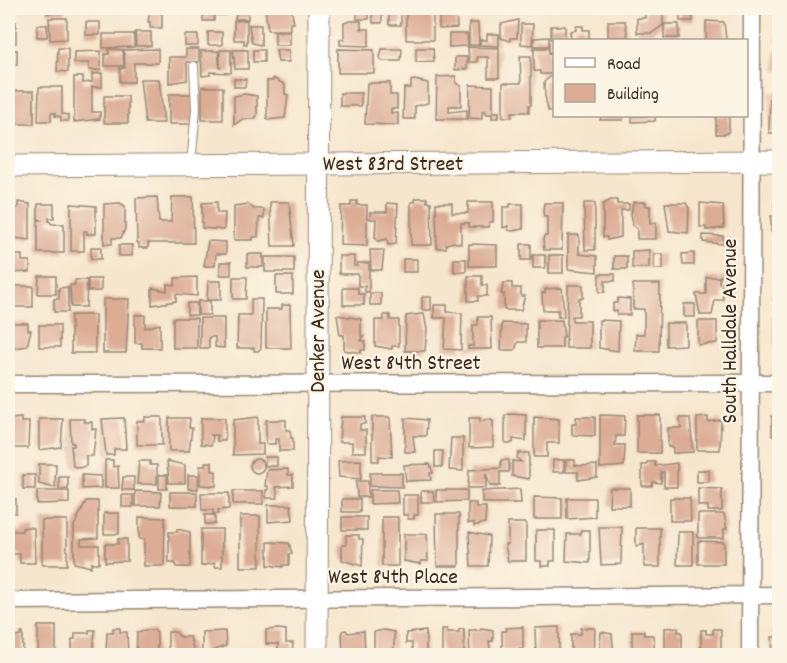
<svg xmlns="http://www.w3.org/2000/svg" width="787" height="663" viewBox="0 0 787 663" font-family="Dekko,sans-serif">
<rect width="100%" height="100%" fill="#fcf5e5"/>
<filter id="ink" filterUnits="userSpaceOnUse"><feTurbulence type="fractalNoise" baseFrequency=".0167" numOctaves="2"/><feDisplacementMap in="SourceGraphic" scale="12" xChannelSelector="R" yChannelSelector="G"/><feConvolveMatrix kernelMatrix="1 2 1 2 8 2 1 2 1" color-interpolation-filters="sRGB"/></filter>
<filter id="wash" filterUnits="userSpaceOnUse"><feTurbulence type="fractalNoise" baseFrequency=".008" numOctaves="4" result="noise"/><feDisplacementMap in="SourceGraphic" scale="24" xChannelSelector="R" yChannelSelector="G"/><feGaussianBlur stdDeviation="1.35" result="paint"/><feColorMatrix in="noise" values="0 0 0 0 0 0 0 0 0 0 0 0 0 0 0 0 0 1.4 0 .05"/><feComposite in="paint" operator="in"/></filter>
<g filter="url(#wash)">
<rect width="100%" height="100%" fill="#f6e6cd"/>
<g id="blocks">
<g fill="#dcac95">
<rect x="47" y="8" width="19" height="5"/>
<polygon points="150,8 162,8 162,28 150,28 150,22 148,22"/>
<polygon points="203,8 226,8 226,15 214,15 214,21 203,21"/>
<polygon points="372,8 382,8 382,23 373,23"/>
<rect x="406" y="8" width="27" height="32"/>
<polygon points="439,8 456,8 457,28 439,29"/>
<polygon points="676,8 693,10 693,21 680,21 680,13 676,13"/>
<polygon points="265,9 291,9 294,23 290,23 290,30 268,30"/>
<rect x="389" y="9" width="12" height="16"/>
<polygon points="237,10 248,10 248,19 235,19"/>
<rect x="357" y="10" width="12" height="9"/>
<polygon points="645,11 663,12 663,25 652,33 637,33 637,18 645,18"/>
<polygon points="49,18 67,18 67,39 50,40"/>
<polygon points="247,20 247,44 244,44 244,40 234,40 234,21"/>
<polygon points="518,20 517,38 510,38 510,41 501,38 501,24"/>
<rect x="775" y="20" width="5" height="23"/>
<polygon points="350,21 361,21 361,29 369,29 369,46 340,45 340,39 344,39 344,23"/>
<polygon points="608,21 625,21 628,37 608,37"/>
<polygon points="706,21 724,22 726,40 706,40"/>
<rect x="8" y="22" width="8" height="21"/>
<rect x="86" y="22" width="14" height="13"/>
<polygon points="469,23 478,23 479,45 469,45"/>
<polygon points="521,24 533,24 532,45 521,44"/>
<rect x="664" y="24" width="15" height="14"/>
<rect x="37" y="25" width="10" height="12"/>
<polygon points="249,25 261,25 261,45 252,43"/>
<rect x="551" y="26" width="14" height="13"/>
<polygon points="576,26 583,26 583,30 589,30 589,40 571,40 570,31 576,30"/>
<polygon points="135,32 151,32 151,46 136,46"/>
<rect x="208" y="32" width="14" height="13"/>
<rect x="275" y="32" width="15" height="13"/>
<polygon points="103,34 134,34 134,47 103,48"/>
<polygon points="449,34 467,34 468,46 449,47"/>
<polygon points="487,34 499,34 499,46 480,45 480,40 487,40"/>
<rect x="185" y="35" width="13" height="11"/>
<polygon points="549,37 549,46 534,46 534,38"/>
<polygon points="468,47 499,48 499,78 488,78 488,57 477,57 477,62 469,62"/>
<polygon points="58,48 68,48 68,72 57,71"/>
<polygon points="416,48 433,48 434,61 416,62"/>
<polygon points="534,48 549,48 549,54 554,51 554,74 540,74 540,71 534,71"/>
<polygon points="109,49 123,50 124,66 105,66 105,54 109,54"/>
<polygon points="158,49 158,63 134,63 134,82 120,82 120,68 125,68 124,50"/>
<polygon points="186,49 199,49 199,62 187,62 187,80 169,83 169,57 186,57"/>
<polygon points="338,49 374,50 374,73 338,73"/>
<polygon points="382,49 402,49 401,61 382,61 380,57"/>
<rect x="8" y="50" width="9" height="15"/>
<polygon points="220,50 231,50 231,73 210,72 210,75 202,76 201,51 218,51 220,69"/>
<polygon points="233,50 248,50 248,69 235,69"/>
<rect x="253" y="50" width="11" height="12"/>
<polygon points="276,50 289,50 289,62 278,62"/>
<polygon points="775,50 780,50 780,71 776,71 775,64"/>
<polygon points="101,51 101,70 89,70 89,63 74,63 74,52"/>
<polygon points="520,56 531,56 531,105 529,105 529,112 512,112 512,117 503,117 503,83 521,83"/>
<polygon points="455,57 467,57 467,69 455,70"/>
<polygon points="102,73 102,87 92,87 92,112 100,112 100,119 74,122 74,77 83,77 83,83 92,82 92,74"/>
<polygon points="456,76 456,83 461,86 461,106 449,106 449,112 467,110 467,119 436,119 437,77"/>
<polygon points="550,77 554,77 554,111 548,111 545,96 544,82"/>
<polygon points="273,78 285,85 285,94 288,95 285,118 267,120 267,81 273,81"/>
<polygon points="140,79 159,79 164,123 145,123"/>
<polygon points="234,79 246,79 245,87 234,87"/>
<polygon points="414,80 428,83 428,103 415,106 415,119 403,119 404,88 411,88 411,81"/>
<polygon points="367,83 390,83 390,95 397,95 397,109 391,109 391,113 398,113 398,125 365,124"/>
<polygon points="470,85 493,86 493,112 499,112 499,118 492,118 492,114 486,114 486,111 482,111 482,119 469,118"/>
<polygon points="39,87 62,87 62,114 68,115 68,121 61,121 61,117 55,116 55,113 51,113 51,121 38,121"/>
<rect x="202" y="87" width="21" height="33"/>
<rect x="13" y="91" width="21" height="33"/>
<polygon points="770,92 780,92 780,133 769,133"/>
<rect x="340" y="93" width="21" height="13"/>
<polygon points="169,94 193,94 194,124 169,124"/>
<polygon points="244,94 257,96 257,115 255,119 243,119 234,125 234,96"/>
<rect x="104" y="96" width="24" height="27"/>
<polygon points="601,116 623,116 623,120 600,120"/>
<polygon points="632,116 655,116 655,121 632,122"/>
<polygon points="716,116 729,116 729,131 726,134 716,134"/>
<polygon points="157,197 159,222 171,222 172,197 193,197 194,243 148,243 148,248 139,248 139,243 137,243 136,198"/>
<polygon points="415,198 427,198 427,202 431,202 432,245 411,245 411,202 415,202"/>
<polygon points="611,200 617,200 617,204 629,204 629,210 621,210 621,237 607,240 607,237 603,237 603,204"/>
<polygon points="351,201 357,201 357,205 367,205 367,246 340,245 341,206 351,206"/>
<polygon points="18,202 30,204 30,240 13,238 13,208 18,208"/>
<polygon points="217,202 217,213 225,213 224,230 202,228 202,203"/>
<polygon points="270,202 289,202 294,246 272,246"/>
<polygon points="468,202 493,202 493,222 489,222 489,227 469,227 469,223 461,223 461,244 454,242 446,244 446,248 437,248 436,203 452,203 452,213 468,213"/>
<polygon points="633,202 646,202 646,206 650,206 650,224 656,222 656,239 637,239 637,229 633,226 631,214"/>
<polygon points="120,203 125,206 125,229 121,238 112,238 112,244 104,244 104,204"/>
<polygon points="387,203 398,204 396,244 388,245 387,239 378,241 375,238 376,219 370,219 370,212 387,212"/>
<polygon points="544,203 563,203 562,250 544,250 543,240 544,236 547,236 547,217 544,217 543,212"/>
<polygon points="584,203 595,203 595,250 585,250"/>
<polygon points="665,203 686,203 689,208 688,233 669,231"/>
<polygon points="700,203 723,205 724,228 706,230 706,227 700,227"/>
<polygon points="774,203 780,203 778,235 771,232 771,216 775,216"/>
<polygon points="38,204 54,204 54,218 49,218 49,221 52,224 64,224 64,253 38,253 38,220 41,220 38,218"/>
<polygon points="71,204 96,206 96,234 87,234 87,231 84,231 84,251 71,251"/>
<polygon points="248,204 254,209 264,209 264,218 259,218 258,237 253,237 253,240 234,240 234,206"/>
<polygon points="510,204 523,204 523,229 512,231 508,230 508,226 503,228 503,207 510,207"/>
<polygon points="568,235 579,235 579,254 597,256 597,272 568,269"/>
<polygon points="703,235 723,236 723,244 703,242"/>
<polygon points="208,241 226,242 226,254 216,254 215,266 204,266"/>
<polygon points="469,244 497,245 497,266 469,266"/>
<rect x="521" y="244" width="10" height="16"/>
<rect x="119" y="245" width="13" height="11"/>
<polygon points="774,245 779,245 780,272 775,272"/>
<rect x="91" y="247" width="10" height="12"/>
<polygon points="370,250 384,250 382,270 371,270"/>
<polygon points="649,250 649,268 632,268 632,251"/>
<polygon points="694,253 694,265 683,265 682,254"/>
<rect x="247" y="254" width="16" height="13"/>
<rect x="654" y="254" width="9" height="15"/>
<polygon points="8,255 22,255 22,261 30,261 30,272 8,273"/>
<rect x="533" y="255" width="12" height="13"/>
<rect x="549" y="255" width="14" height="18"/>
<polygon points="339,256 354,256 354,266 357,266 357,263 369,263 369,292 365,292 365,286 358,286 358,274 339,274"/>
<rect x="614" y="256" width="13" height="13"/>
<rect x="265" y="257" width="29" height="15"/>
<rect x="403" y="259" width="14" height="13"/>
<rect x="454" y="259" width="12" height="13"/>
<rect x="220" y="262" width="11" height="13"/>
<polygon points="599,274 615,274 615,281 605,281 605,292 599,292"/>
<polygon points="39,276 56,276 56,294 38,294"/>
<rect x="276" y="276" width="17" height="18"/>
<polygon points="468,276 482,276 482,285 487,285 487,296 478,296 478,301 468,301"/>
<polygon points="720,276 728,277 728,284 722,283 723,300 715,300 712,315 700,315 696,294 706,294 706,277 719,277 719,285"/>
<polygon points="197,277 197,296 176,294 176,301 152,305 152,288 167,291 167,284 175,285 175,278"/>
<polygon points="233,277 247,277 246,299 233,299"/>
<rect x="88" y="279" width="13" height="12"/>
<polygon points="777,279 780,279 780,300 773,300 774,286 777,286"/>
<polygon points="75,280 87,280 86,307 71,307 70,285 75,285"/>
<polygon points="208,281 221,281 221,300 207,300"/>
<polygon points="504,283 512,283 512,288 521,288 521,296 525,296 521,310 504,310 504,294 501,294"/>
<polygon points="633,284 660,284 659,351 635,351 636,334 644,334 644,309 633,309"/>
<polygon points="568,285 583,285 583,298 579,298 579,316 572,316 572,321 590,321 590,348 566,348"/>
<rect x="8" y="286" width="25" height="21"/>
<polygon points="68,287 68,312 54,312 54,299 59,299 59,288"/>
<polygon points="343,288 358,288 358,294 364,294 364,305 343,305"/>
<polygon points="562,288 564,317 558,317 558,310 543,310 542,293 545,293 545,289"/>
<rect x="370" y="293" width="11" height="12"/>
<rect x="422" y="297" width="9" height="13"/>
<polygon points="618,298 630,299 630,315 617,315 617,311 613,311 613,303 617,303"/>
<polygon points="103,299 129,299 126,353 103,353"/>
<polygon points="251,299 262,299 261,348 258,351 254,351 254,348 237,348 238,315 251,315"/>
<rect x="198" y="301" width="12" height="14"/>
<rect x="187" y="303" width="10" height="12"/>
<rect x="684" y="304" width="11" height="13"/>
<polygon points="282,305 290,305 291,348 266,348 266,309 282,309"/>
<polygon points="434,305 447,305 447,312 462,313 461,350 444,349 446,318 434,318"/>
<polygon points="421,314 424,314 427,329 425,351 405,351 406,316"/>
<rect x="71" y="315" width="24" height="38"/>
<polygon points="135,315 145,315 145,328 160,324 160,348 142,348 142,343 135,343"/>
<polygon points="337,315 361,319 361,336 364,336 361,341 365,341 365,350 361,350 361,353 344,350 344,335 340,335"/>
<polygon points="384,315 390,315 390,320 399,320 399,346 392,346 392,349 375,346 375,320 384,320"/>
<polygon points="478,317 491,317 492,349 468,349 468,346 473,346 473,325 478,325"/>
<rect x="173" y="318" width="24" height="30"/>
<polygon points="200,318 224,318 224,348 215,347 215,337 209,337 209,348 200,348"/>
<rect x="775" y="318" width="5" height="28"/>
<polygon points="537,320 562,320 564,337 562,337 562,348 537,348"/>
<polygon points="599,320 619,321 618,351 599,348"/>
<polygon points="698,321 717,321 717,343 698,345"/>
<polygon points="8,323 28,323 28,330 31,330 27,346 8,349"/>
<polygon points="502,323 526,324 526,342 518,342 515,350 501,350"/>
<polygon points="666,323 686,323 686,345 666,346"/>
<rect x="39" y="325" width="21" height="22"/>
<polygon points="510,414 526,415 526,441 513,439 513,443 505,443 505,415"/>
<polygon points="600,415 625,416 624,436 616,436 615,445 625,445 624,466 600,468"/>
<rect x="637" y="415" width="23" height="38"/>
<rect x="772" y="416" width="8" height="20"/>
<polygon points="145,417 162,417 162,445 137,445 137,421 145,421"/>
<polygon points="258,417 258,444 263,444 263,454 233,455 233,420"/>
<polygon points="341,417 365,417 365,424 360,424 360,430 366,430 366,452 352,452 352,442 339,442"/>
<polygon points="372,417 390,417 392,457 379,456 379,461 372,461"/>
<polygon points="534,417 559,419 559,443 547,443 547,457 534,457"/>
<polygon points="576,417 595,417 595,436 572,435 572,424 576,424"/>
<polygon points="708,417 708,422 721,420 720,450 697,450 697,418"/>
<polygon points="21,418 21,422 29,422 28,448 8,448 10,431 8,431 8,419"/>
<polygon points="124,418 126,449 114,449 114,455 106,455 102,419"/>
<polygon points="169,418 190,418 189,428 192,428 189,451 169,451"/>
<polygon points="201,418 225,418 225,441 217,441 217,435 211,435 213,437 211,445 201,444"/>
<polygon points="405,418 427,420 426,436 413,436 415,452 405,452"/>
<polygon points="469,418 480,418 480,422 488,419 493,421 493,447 469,448"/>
<polygon points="680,418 690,418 693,452 673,453 673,447 668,447 668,428 681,428"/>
<polygon points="39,419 63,419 61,447 39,450"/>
<polygon points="70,419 84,419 84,422 92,422 92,429 96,429 93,456 86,456 86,466 79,468 73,466 71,446 74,446 74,443 71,443"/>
<polygon points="266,420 286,420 286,430 290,430 291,438 293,438 293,451 279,451 279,439 275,439 275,444 266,444"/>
<polygon points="451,438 463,438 463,471 449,470"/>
<polygon points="435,451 443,451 442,467 435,467"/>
<polygon points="518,453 529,453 529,479 512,476 512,461 521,462 517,458"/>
<rect x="265" y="457" width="12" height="9"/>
<circle cx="257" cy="466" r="7"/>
<polygon points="105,460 113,460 113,467 118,466 119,488 105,488"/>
<polygon points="361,460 361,479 339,477 338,461"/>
<polygon points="501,460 509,460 509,472 500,472 500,486 490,486 486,474 486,488 468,488 469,470 501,468"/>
<rect x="553" y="460" width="11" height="12"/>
<polygon points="566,460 575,460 575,465 581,466 597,465 597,477 578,480 578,472 566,472"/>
<polygon points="139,461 150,461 150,465 157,465 157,484 137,484"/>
<polygon points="167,461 185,465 185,483 169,483"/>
<polygon points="205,462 212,462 212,471 216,471 216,486 200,485 200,466 205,466"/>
<polygon points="647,462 655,462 655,466 677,463 677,487 664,487 664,472 661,472 661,483 653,482 652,486 642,486 642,465 647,465"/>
<polygon points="39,464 56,464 55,488 39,484"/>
<polygon points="430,464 433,473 430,473 431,480 406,481 404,465"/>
<polygon points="288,469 288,475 293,475 293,486 276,487 278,498 266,498 266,490 268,490 268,486 265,486 267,470"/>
<rect x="697" y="470" width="12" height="12"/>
<polygon points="370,473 402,473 402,487 370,486"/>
<rect x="23" y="475" width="12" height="14"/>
<polygon points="82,475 101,476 101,488 82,489"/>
<rect x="159" y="475" width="8" height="14"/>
<rect x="188" y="475" width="10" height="14"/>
<rect x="59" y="477" width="9" height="12"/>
<polygon points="123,477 134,477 134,490 122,490"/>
<polygon points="356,481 368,481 368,497 357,497"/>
<polygon points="610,488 630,488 630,506 609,506"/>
<polygon points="698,488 722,489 722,511 708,511 708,506 698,506"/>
<polygon points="520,489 521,503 482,503 482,491"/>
<polygon points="370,490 397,490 398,503 370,504"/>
<polygon points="436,490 467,490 467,501 436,502"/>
<polygon points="37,491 69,491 69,503 37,504"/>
<polygon points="135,491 161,492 160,506 135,506"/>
<rect x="233" y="491" width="30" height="13"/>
<polygon points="421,491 433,491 434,502 421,502"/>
<rect x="170" y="492" width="27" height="14"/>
<polygon points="201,493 229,493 229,509 218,510 218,514 213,514 213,510 202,510"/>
<rect x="122" y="495" width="11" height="12"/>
<polygon points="403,495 418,495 418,515 414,515 414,519 408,519 408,515 403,515"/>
<polygon points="534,497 562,498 562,519 534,519"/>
<polygon points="567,498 595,498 595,517 567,519"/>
<polygon points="670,498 690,498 691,521 670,521"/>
<rect x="8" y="499" width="8" height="14"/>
<polygon points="360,499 360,512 342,512 342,499"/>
<polygon points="86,501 98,501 98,538 81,539 81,545 99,545 99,563 91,563 91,567 74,563 74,526"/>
<polygon points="468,503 476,503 476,507 486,507 485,523 474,526 474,523 468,523"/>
<polygon points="268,505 291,505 293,520 268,522"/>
<rect x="104" y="513" width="15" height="21"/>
<polygon points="436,514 459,514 459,566 437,566"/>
<polygon points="698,514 724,514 727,529 724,529 724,538 698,538"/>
<rect x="205" y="515" width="10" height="9"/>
<rect x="240" y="516" width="20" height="51"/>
<polygon points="139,517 165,518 164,566 144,566 144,539 139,539"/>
<rect x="342" y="517" width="25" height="13"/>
<rect x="382" y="517" width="16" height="49"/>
<rect x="42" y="520" width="25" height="45"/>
<polygon points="508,523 526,523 526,561 508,561 505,544 508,544"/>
<polygon points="28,527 34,528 35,563 20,563 20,554 8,554 10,531 22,531 22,528"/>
<polygon points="599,527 622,527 621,564 601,565"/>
<polygon points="636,528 660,528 660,567 644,567 644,544 636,547"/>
<polygon points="177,529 190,532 190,567 176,567 175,563 169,563 169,532 177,532"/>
<polygon points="201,529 222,529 222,567 215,567 215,563 201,566"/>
<polygon points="536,530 555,530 555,561 550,561 550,566 541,566 541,561 536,561"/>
<polygon points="581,530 590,530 590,563 566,561 567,534 581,534"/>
<polygon points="469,532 489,536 488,566 471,566"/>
<polygon points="678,532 693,532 693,565 677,565"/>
<polygon points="404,534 427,534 428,561 421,561 421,564 404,561"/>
<polygon points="346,535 359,535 359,539 363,539 362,566 342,560 342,545 346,545"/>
<polygon points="118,539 127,539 127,561 105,562 105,544 118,544"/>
<polygon points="698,541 724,542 724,564 698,564"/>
<polygon points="268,542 289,543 292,554 289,554 289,565 283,565 283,567 268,565"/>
<rect x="38" y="626" width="18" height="30"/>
<polygon points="523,627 523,649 502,650 502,631 506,631 505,628"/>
<polygon points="559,627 559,656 536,656 535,628"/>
<polygon points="678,627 678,632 682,632 682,654 665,656 665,628"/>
<polygon points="113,628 120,628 120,632 127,632 128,654 106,654 107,632 113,632"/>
<polygon points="481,628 493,630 493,641 489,641 491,656 470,656 469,630 481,630"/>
<polygon points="581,628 595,628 594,656 571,655 571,634 581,634"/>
<polygon points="780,628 780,656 773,656 772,637 777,637 776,629"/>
<polygon points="278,629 286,630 286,643 293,643 292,656 278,656 278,644 266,644 266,630"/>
<polygon points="442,629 447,629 447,632 459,632 459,629 464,629 464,656 442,656"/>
<polygon points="713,629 721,629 721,652 701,652 701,630 706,630 706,634 713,634"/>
<polygon points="89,630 95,630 93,656 72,656 72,639 75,639 75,633 89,633"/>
<polygon points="146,630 155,630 157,633 157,656 136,656 137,632"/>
<polygon points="346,630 348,633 364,631 365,655 343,655 342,631"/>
<polygon points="383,630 394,632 394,649 374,652 374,632"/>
<polygon points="225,631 226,646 214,650 214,656 202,656 202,632"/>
<polygon points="426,631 426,656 407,656 407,651 412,651 412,643 406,643 406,633"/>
<polygon points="632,631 644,631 644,635 653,635 655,654 632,654"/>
<polygon points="168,632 175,632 181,637 190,637 193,648 191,656 168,656"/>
<polygon points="601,632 612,634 614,656 599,656"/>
<polygon points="21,633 23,633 23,656 8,656 8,638 21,636"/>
</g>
</g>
</g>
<g filter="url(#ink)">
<use href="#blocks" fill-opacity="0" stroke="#988876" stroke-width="1.5"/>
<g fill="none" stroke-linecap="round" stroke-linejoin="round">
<g stroke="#988876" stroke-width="10">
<polyline id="service" points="191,164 196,109 194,66"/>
</g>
<g stroke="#988876" stroke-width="19">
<g id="minor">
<polyline points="8,384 780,383"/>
<polyline points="8,601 780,595"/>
<polyline points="750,656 752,8"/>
</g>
</g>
<g stroke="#988876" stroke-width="23">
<g id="tertiary">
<polyline points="8,166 780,161"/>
<polyline points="317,656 319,8"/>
</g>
</g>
<use href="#service" stroke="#fff" stroke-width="8"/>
<use href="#minor" stroke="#fff" stroke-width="16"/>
<use href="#tertiary" stroke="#fff" stroke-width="21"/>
</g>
</g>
<g text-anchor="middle" stroke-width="4.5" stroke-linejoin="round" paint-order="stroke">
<g font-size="22" fill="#3b2a1e" stroke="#fcf5e5">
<text x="393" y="170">West 83rd Street</text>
<text transform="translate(316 331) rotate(-90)" y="8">Denker Avenue</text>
<text transform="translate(728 331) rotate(-90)" y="8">South Halldale Avenue</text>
<text x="411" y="369">West 84th Street</text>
<text x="393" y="583">West 84th Place</text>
</g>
</g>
<rect width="787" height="663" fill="none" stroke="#fcf5e5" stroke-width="30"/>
<rect x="553" y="39" width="195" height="78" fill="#fcf5e5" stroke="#afa495" stroke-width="1.5"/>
<rect x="565" y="58" width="30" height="9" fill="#ffffff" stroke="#afa495" stroke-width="1.5"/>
<text x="607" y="69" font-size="18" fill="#3b2a1e">Road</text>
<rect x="565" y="84" width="30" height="18" fill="#dcac95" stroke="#afa495" stroke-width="1.5"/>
<text x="607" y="99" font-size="18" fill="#3b2a1e">Building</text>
</svg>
